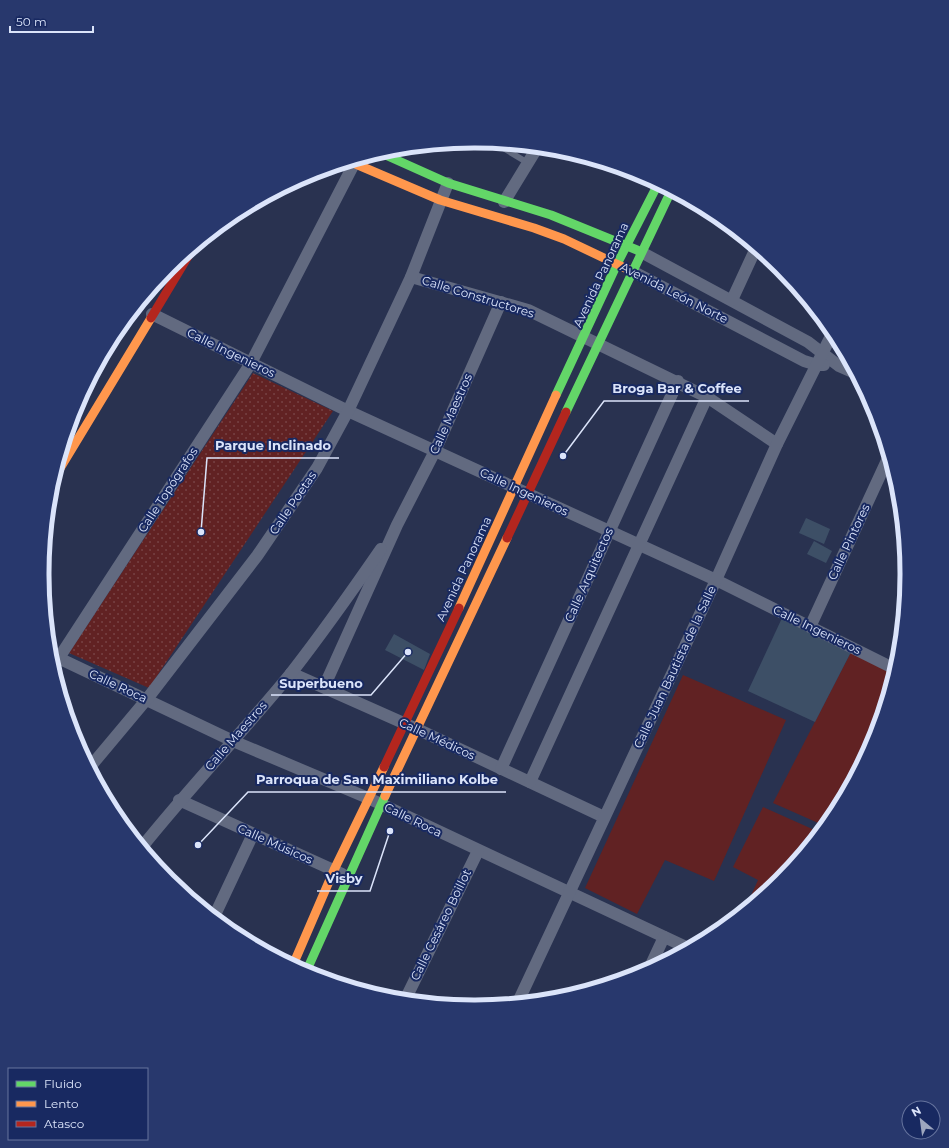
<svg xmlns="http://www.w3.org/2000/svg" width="949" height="1148" viewBox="0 0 949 1148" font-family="Montserrat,sans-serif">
<defs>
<pattern id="park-dots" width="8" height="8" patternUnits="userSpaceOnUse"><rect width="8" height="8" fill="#612223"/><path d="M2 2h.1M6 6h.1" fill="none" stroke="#774244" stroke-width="1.8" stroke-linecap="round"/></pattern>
</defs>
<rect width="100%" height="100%" fill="#293250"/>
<polygon fill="url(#park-dots)" points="253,373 333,411 149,688 69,653"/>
<g fill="#612223">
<polygon points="851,652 895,672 874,740 834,814 825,826 773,803"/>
<polygon points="683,675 786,720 714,881 665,860 637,914 585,888"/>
<polygon points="763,807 819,832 780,880 745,909 758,880 733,867"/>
</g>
<g fill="#3d4f66">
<polygon points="806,518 830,529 824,544 799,533"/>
<polygon points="814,541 832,551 826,563 807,554"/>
<polygon points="782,618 851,652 815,722 748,691"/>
<polygon points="394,634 430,654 424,670 385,650"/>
</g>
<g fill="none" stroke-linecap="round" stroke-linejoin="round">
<polyline stroke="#626a80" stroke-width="6" points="495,143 528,163"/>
<g stroke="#626a80" stroke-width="12">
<polyline points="504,202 537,148"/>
<polyline points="641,252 808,342 839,366 855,373"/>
<polyline points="632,271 804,361 817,365 824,365"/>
<polyline points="411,277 528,310 707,397 777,444"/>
<polyline points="732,300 756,248"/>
<polyline points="152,314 348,411 716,580 889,666 896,667"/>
<polyline points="810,627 889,456"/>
<polyline points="50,654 233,741 368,798 688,948"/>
<polyline points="53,667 251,363 356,160"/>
<polyline points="291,673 417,729 604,817"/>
<polyline points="324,687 397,525 435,451 501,302"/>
<polyline points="90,767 147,699 257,556 317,468 348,411 411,277 448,183"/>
<polyline points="501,769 678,381"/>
<polyline points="530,782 707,397"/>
<polyline points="179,800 342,874"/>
<path d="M142,847c48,-60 101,-115 150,-175 31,-40 60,-81 89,-123"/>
<polyline points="214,917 253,834"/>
<polyline points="649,969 664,937"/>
<polyline points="405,1000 478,851"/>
<polyline points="518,1002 716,580 777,444 833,332"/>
</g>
<g stroke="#63d668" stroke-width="9">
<polyline points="381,153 448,183 551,215 637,250"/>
<polyline points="556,395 617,264 658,184"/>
<polyline points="566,412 671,191"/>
<polyline points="306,972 385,796"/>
</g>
<g stroke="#ff974d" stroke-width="9">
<polyline points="351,162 440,200 534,228 564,239 627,269"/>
<polyline points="53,480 151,318"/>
<polyline points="459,608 556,395"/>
<polyline points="385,796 507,538"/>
<polyline points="293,965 334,870 384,767"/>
</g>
<g stroke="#b3261e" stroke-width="9">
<polyline points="151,318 193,248"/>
<polyline points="507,538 566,412"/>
<polyline points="384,767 459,608"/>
</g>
</g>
<g text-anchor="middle" stroke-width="4" stroke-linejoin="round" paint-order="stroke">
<g font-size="12" fill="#dbe4fa" stroke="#182961">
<text transform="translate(601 275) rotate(-65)" y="4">Avenida Panorama</text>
<text transform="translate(674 293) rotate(27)" y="4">Avenida León Norte</text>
<text transform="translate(478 297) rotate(17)" y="4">Calle Constructores</text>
<text transform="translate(231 353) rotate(26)" y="4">Calle Ingenieros</text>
<text transform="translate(451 414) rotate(-66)" y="4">Calle Maestros</text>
<text transform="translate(168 490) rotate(-57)" y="4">Calle Topógrafos</text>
<text transform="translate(524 492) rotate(25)" y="4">Calle Ingenieros</text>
<text transform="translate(293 503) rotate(-56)" y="4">Calle Poetas</text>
<text transform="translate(849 542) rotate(-65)" y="4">Calle Pintores</text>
<text transform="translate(464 569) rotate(-65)" y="4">Avenida Panorama</text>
<text transform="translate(589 575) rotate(-66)" y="4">Calle Arquitectos</text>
<text transform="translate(817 630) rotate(26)" y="4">Calle Ingenieros</text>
<text transform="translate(675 667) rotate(-65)" y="4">Calle Juan Bautista de la Salle</text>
<text transform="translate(118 686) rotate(25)" y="4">Calle Roca</text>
<text transform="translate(236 736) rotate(-49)" y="4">Calle Maestros</text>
<text transform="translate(437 739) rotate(25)" y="4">Calle Médicos</text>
<text transform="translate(413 820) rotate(26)" y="4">Calle Roca</text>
<text transform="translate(275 844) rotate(24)" y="4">Calle Músicos</text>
<text transform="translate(441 925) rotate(-64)" y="4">Calle Cesáreo Boillot</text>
</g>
</g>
<path d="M0 0H949V1148H0ZM474 148H475A425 425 0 0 1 900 573V575A425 425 0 0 1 475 1000H474A425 425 0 0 1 49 575V573A425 425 0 0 1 474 148Z" fill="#28386d" fill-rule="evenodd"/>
<path fill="none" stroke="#dbe4fa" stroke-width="5" d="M474 148H475A425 425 0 0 1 900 573V575A425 425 0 0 1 475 1000H474A425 425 0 0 1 49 575V573A425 425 0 0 1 474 148Z"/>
<path fill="none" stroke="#dbe4fa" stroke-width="1.5" d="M563 456L604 401H749M201 532L207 458H339M408 652L371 695H271M198 845L248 792H506M390 831L370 891H317"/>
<g fill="#dbe4fa" stroke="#182961" stroke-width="1.5">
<circle cx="563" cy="456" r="4"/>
<circle cx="201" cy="532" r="4"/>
<circle cx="408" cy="652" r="4"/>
<circle cx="198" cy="845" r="4"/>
<circle cx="390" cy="831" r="4"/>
</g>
<g font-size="13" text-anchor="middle" font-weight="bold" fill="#dbe4fa" stroke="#182961" stroke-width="4" stroke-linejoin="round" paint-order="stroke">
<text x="677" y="393">Broga Bar &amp; Coffee</text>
<text x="273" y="450">Parque Inclinado</text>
<text x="321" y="688">Superbueno</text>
<text x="377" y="784">Parroqua de San Maximiliano Kolbe</text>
<text x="344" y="883">Visby</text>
</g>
<rect x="8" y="1068" width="140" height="72" fill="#182961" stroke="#66749e"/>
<rect x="16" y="1081" width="20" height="6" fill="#63d668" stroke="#66749e"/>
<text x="44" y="1088" font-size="12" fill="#dbe4fa">Fluido</text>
<rect x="16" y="1101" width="20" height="6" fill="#ff974d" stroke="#66749e"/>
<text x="44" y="1108" font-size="12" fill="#dbe4fa">Lento</text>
<rect x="16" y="1121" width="20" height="6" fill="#b3261e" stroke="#66749e"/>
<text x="44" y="1128" font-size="12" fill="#dbe4fa">Atasco</text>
<g transform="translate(921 1120) rotate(331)"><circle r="19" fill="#182961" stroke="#66749e"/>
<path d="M0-3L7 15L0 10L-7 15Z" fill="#9da6be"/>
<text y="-6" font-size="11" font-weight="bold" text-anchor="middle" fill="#dbe4fa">N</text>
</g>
<path d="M10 26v6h83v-6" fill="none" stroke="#dbe4fa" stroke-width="2"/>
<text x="16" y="26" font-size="12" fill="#dbe4fa" stroke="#182961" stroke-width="3" paint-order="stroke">50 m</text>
</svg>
